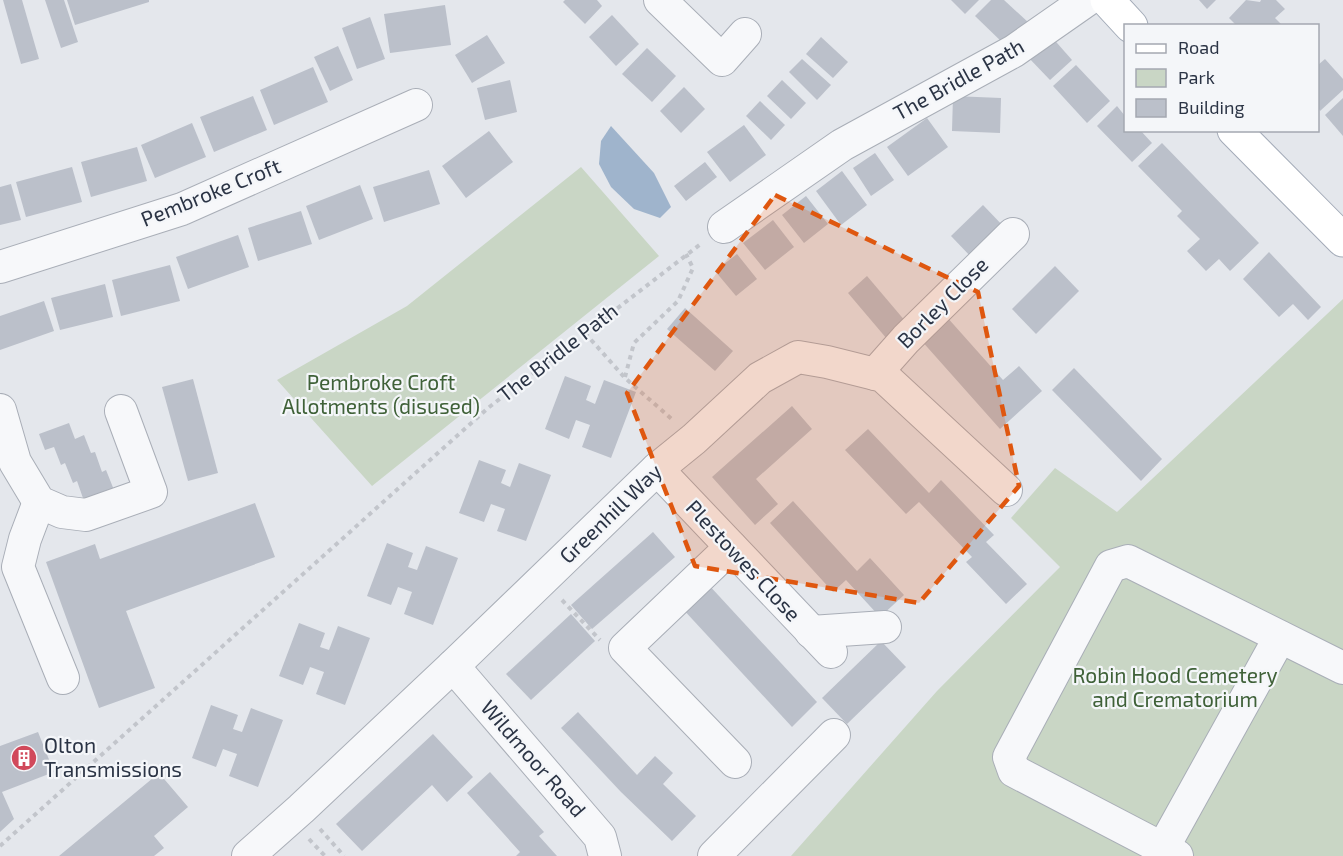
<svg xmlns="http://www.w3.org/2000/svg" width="1343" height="856" viewBox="0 0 1343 856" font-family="'Exo 2',sans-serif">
<rect width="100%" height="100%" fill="#e4e7ec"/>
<g fill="#c9d6c5">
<polygon points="581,167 659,256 372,486 277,380 407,306"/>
<polygon points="1343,299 1343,856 791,856 937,691 1060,567 1011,518 1055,468 1117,512"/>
</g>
<polygon fill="#9fb4cc" points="611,126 654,173 671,207 660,218 634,209 611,187 599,164 601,141"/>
<g fill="#bbc0ca">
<polygon points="3,0 22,0 39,59 21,64"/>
<polygon points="45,0 64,0 78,42 61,48"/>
<polygon points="67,0 149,0 149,2 75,25"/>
<polygon points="565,0 597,0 602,6 585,24 563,2"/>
<polygon points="951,0 979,0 965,14"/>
<polygon points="991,0 1004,0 1029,23 1007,47 975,16"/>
<polygon points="1199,0 1216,0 1207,9"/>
<polygon points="1246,0 1260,2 1261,0 1276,0 1285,9 1275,18 1283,26 1237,26 1229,18"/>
<polygon points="445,5 451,45 390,53 384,14"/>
<polygon points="612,15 639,44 616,66 589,37"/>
<polygon points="370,17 385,59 357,69 342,28"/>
<polygon points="487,35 505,63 472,83 455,55"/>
<polygon points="1050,35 1072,60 1050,80 1027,56"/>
<polygon points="821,37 848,62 833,78 806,54"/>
<polygon points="338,46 353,80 330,91 314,57"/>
<polygon points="647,48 676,76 652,102 622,74"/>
<polygon points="802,59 831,85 817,100 789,72"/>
<polygon points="1325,59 1343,79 1343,90 1320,111 1318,107 1318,65"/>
<polygon points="1076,65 1110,101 1087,123 1053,86"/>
<polygon points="313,67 328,102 274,125 260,90"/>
<polygon points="510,80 517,112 485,120 477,88"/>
<polygon points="782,80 806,103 791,119 767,96"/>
<polygon points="684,87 705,109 681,133 660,111"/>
<polygon points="253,96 267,130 214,152 200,117"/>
<polygon points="953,96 1001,98 1000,133 952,131"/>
<polygon points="1343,98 1343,136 1325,115"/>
<polygon points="760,101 785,125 771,140 746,116"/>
<polygon points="1117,106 1125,116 1125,130 1140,130 1152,143 1132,162 1097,126"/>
<polygon points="927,118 948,147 908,176 887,147"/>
<polygon points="192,123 206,157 155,178 141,145"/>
<polygon points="744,125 766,155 730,182 707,152"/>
<polygon points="489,131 513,162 466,198 442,166"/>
<polygon points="1162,143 1259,243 1230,271 1219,259 1206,271 1187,251 1200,239 1177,216 1182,211 1138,166"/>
<polygon points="137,147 147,181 91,197 81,162"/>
<polygon points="875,153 894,180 871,196 853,168"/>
<polygon points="705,162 717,177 686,201 674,186"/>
<polygon points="72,167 82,202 26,217 16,182"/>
<polygon points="429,170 440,204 384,222 373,187"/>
<polygon points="842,171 867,205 841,225 816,191"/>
<polygon points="11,184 21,220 0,225 0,187"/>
<polygon points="360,185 373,219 319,240 306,206"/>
<polygon points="806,196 828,224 804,243 782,215"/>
<polygon points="983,205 1006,229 974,260 951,236"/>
<polygon points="301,211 312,244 258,261 248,228"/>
<polygon points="773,220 794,247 765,270 743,243"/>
<polygon points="238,235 249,267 188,289 176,257"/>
<polygon points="1269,252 1321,307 1308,320 1293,304 1279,317 1243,279"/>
<polygon points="737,254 757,279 736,296 715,271"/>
<polygon points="170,265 180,301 121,316 112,280"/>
<polygon points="1055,266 1079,291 1036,334 1012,309"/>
<polygon points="867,276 906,322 887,339 848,293"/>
<polygon points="105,284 113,317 60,330 51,298"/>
<polygon points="44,301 54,331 0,350 0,316"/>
<polygon points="685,308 733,351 715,371 667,329"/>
<polygon points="946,316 1003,380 1019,366 1042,391 1000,429 920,339"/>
<polygon points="1074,368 1162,459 1141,481 1052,390"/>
<polygon points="565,376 591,386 586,400 595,404 604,380 636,392 611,458 582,447 590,425 576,420 569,439 545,429"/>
<polygon points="193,379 218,473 188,481 162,387"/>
<polygon points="792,406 812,429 756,479 778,504 755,525 712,477"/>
<polygon points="69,423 75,439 84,435 91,453 95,452 102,472 106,470 114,490 84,501 77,481 73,483 65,463 61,465 54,447 45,450 39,434"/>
<polygon points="868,429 929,493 941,480 994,535 986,542 1027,584 1006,604 966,562 972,557 919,502 906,514 845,450"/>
<polygon points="479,460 506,470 501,483 510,487 519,463 551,475 526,541 497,531 505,509 491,504 484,522 459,513"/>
<polygon points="793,501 857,571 870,558 904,595 880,617 846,580 833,592 770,523"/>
<polygon points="255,503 275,557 126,611 155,688 99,708 46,562 95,544 100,559"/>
<polygon points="653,532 675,557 592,629 571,605"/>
<polygon points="387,543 413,553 408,567 417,570 426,546 458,558 433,625 404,614 412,592 398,587 391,605 367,596"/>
<polygon points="707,583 817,702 792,727 681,607"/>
<polygon points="571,614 595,641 531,700 506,674"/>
<polygon points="299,623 325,633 320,647 329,650 338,626 370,638 345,705 316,694 324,672 310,667 303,685 279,676"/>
<polygon points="881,641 906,667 847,724 822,698"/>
<polygon points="211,705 238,715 233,729 242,732 251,708 283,720 258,787 229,776 237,754 223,749 216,767 192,758"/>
<polygon points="578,712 637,775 655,756 673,773 663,784 696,816 672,841 621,792 561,728"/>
<polygon points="38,732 54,772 2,792 14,819 0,832 0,746"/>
<polygon points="433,734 473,777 447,802 432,785 362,851 336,824"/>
<polygon points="490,772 544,832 539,836 557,856 516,856 520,852 467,793"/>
<polygon points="159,773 188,807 154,836 164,848 154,856 59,856"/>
</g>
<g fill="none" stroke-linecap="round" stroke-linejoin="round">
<g stroke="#a9aeb7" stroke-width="34">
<g id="minor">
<polyline points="660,0 722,60 745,34"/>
<polyline points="724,227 842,145 1014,51 1087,0"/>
<polyline points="0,267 182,209 416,105"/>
<polyline points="875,374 906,339 1013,234"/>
<polyline points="0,410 15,462 39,502 62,512 86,515 151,492 121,411"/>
<polyline points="657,469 831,652"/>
<polyline points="39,502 25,539 18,567 63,678"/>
<polyline points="731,547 625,648 735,762"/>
<polyline points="811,632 885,627"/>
<polyline points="453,666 600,837 605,856"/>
<polyline points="1163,848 1280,637"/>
<polyline points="248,856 301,809 453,666 657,469 694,439 760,378 798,357 827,362 883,376 1006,490"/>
<polyline points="714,856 834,735"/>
<polyline points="1177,856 1014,771 1009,757 1111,566 1128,561 1343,668"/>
</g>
</g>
<g stroke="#a3abb8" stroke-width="35">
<g id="major">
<polyline points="1107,0 1131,26"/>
<polyline points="1234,130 1343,240"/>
</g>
</g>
<g stroke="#c2c5cb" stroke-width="4" stroke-dasharray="4.5 4.5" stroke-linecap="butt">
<polyline points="585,333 625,378 674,421"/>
<polyline points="625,377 634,343 678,301 693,268 686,254"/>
<polyline points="562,600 600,640"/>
<polyline points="320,829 344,856"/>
<polyline points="309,839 325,856"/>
<polyline points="0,846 488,408 702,243"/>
</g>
<use href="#minor" stroke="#f7f8fa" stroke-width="32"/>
<use href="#major" stroke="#fff" stroke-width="33"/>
</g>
<path fill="#df570f" fill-opacity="0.2" stroke="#df570f" stroke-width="4.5" stroke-dasharray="12 8" stroke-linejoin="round" d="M775,195l203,97 41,194 -100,117 -224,-37 -68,-173z"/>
<defs>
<g id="building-disc" transform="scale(1.35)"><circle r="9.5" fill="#d1495b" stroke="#f4f6f9"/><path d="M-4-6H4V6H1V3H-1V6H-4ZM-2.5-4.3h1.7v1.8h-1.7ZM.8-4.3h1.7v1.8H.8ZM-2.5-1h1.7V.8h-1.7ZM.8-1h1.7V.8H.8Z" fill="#fff"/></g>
</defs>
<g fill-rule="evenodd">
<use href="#building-disc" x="24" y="758"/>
</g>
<g text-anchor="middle" stroke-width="4.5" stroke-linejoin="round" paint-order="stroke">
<g font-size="21" fill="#2b3445" stroke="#f4f6f9">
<text transform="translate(959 80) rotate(-29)" y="7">The Bridle Path</text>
<text transform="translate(211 193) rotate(-22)" y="7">Pembroke Croft</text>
<text transform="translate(943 303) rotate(-45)" y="7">Borley Close</text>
<text transform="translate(558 353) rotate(-38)" y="7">The Bridle Path</text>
<text transform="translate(611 514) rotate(-44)" y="7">Greenhill Way</text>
<text transform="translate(743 561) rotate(47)" y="7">Plestowes Close</text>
<text transform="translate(533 759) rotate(49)" y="7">Wildmoor Road</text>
</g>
<g font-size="21" fill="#3f6138" stroke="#f4f6f9">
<text x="381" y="390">Pembroke Croft<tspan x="381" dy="24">Allotments (disused)</tspan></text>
<text x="1175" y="683">Robin Hood Cemetery<tspan x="1175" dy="24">and Crematorium</tspan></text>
</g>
<g font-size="21" fill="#2b3445" stroke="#f4f6f9" text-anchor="start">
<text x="44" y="753">Olton<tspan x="44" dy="24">Transmissions</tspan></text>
</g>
</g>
<rect x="1124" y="24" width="195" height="108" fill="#f4f6f9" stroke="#a4a8b1" stroke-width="1.5"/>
<rect x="1136" y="44" width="30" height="9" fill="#ffffff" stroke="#a4a8b1" stroke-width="1.5"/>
<text x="1178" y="54" font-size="18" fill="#2b3445">Road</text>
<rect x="1136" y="69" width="30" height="18" fill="#c9d6c5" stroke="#a4a8b1" stroke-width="1.5"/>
<text x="1178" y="84" font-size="18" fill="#2b3445">Park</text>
<rect x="1136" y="99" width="30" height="18" fill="#bbc0ca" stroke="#a4a8b1" stroke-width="1.5"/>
<text x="1178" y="114" font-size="18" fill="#2b3445">Building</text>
</svg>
